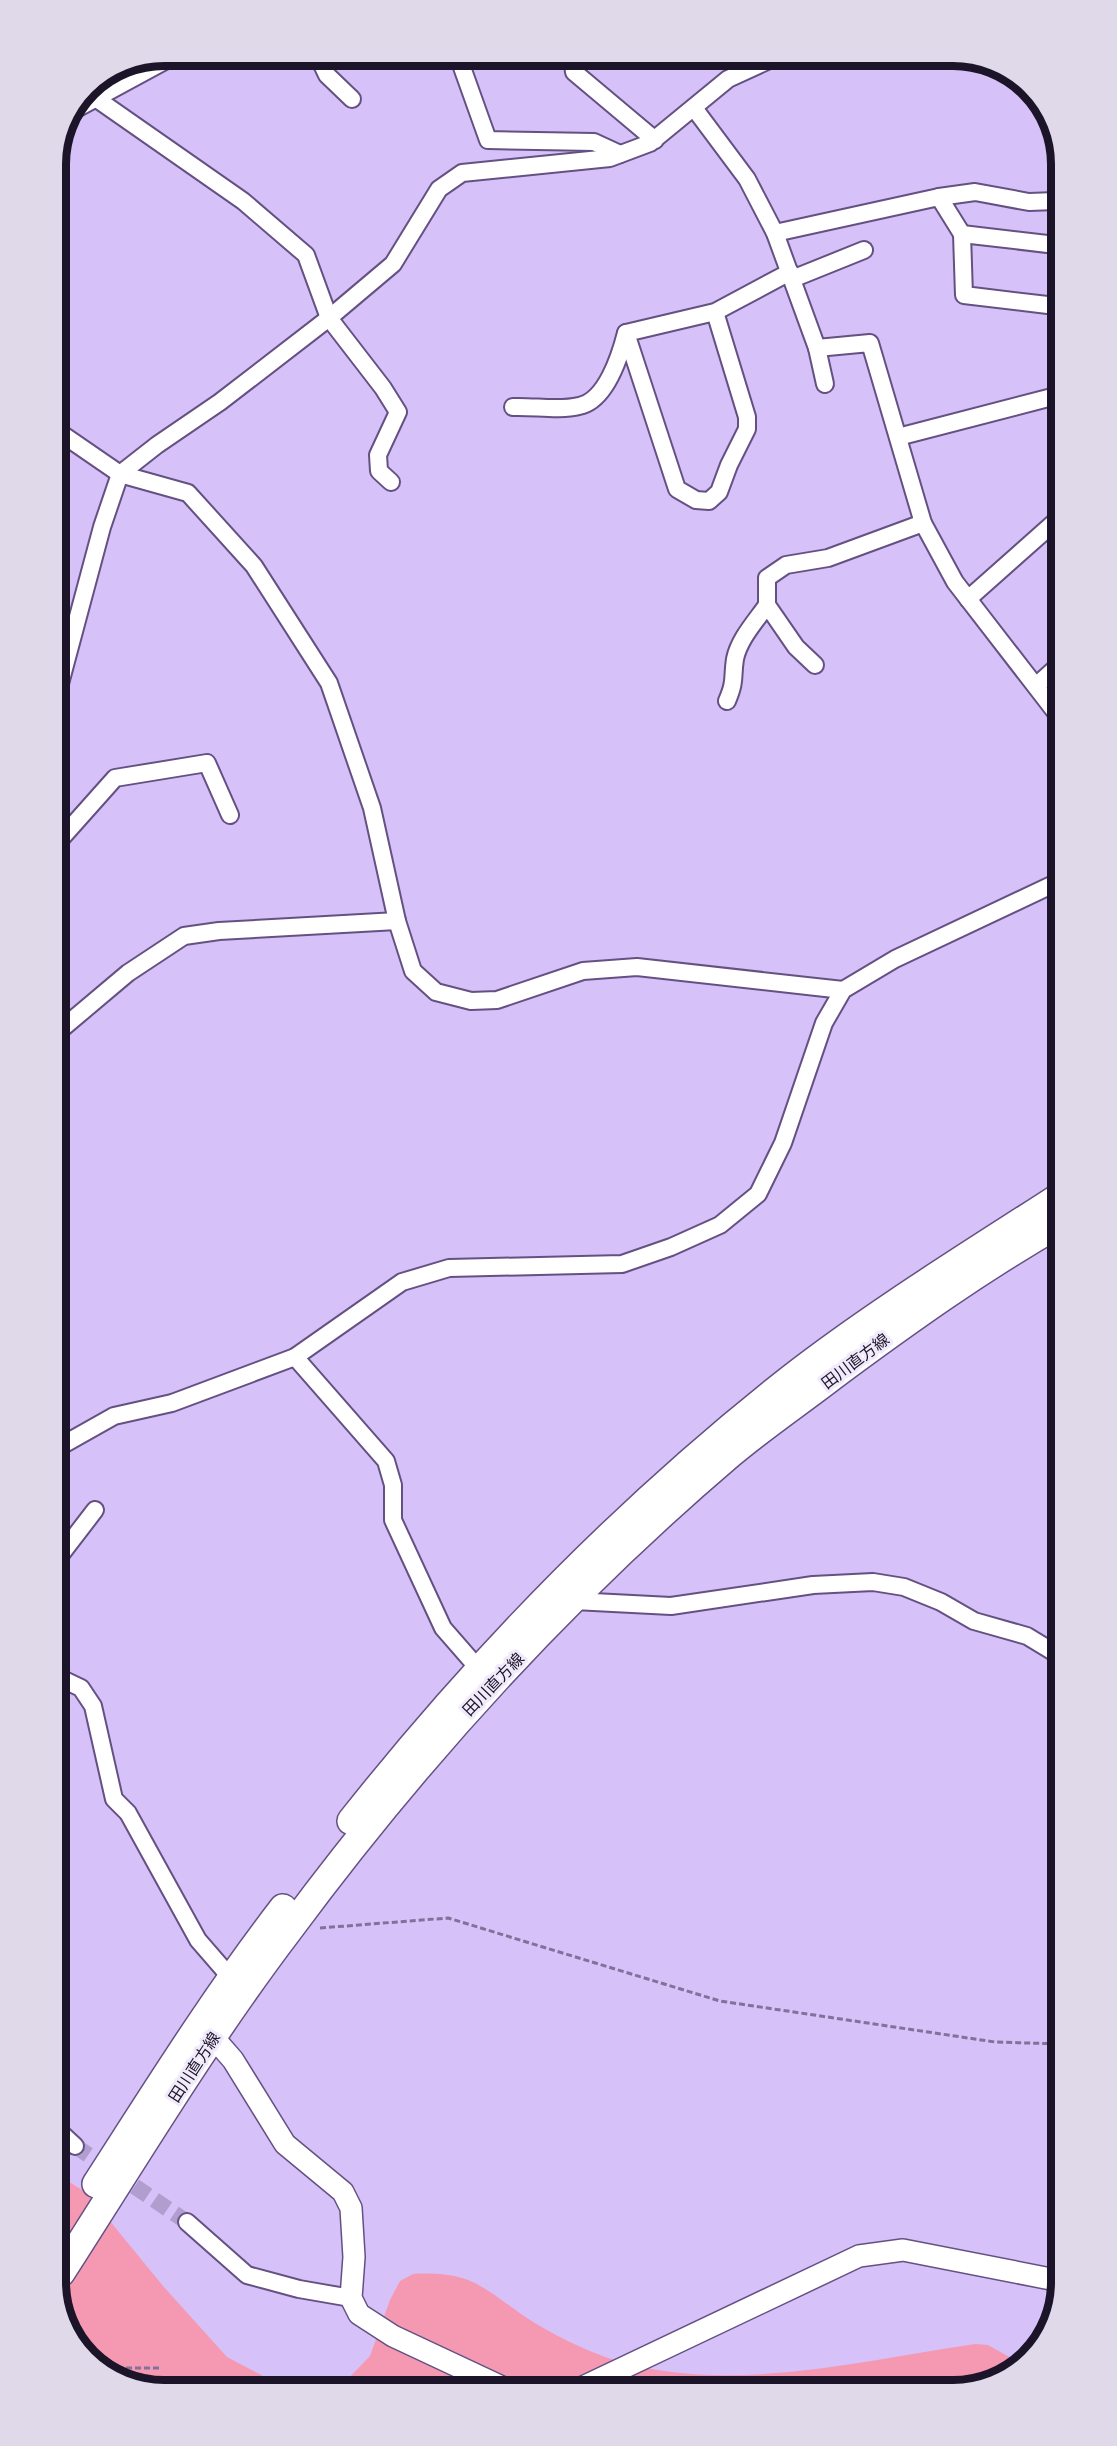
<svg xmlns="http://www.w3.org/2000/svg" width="1117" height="2446" viewBox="0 0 1117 2446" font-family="Quicksand,'Noto Sans JP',sans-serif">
<rect width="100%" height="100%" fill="#d6c1f9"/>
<g fill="#f599b3">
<polygon points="61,2177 87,2193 163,2286 227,2357 288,2389 157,2390 98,2368 61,2317"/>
<path d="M413,2274c57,-3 68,12 111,42 27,18 60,34 90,44 115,35 245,1 361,-16l13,1 30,17 -30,23 -656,4 13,-7 25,-26 20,-56 10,-19z"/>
</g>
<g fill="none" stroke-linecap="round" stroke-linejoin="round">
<polyline stroke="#b19ecf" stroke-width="16" stroke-dasharray="16 8" stroke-linecap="butt" points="75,2146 187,2222"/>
<g stroke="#645182" stroke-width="20">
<g id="minor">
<polyline points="318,56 327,75 352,99"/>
<polyline points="458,56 488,140 594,142 620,154"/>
<polyline points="572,56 574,72 655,140"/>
<polyline points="94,97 243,201 306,255 329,318 383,388 398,412 378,455 379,471 391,482"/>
<polyline points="78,108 174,56"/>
<polyline points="694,108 747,179 775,233 817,348 870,343 923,523 955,582 1057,714"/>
<polyline points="939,197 975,192 1029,202 1056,201"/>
<polyline points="775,233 939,197 962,234 964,295 1056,306"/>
<polyline points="962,234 1056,245"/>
<polyline points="792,279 864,250"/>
<polyline points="715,312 747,417 747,429 729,465 719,492 709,501 696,500 677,489 626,333 715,312 790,272"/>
<polyline points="817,348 825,384"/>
<path d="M513,407c21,-1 46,4 66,-1 27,-5 41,-50 47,-73"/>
<polyline points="56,430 120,474 188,493 254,566 329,683 372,808 397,921 413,971 436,992 471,1001 497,1000 583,971 637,967 843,990"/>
<polyline points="898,437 1056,396"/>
<polyline points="968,599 1057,520"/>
<polyline points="815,665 796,647 767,605 767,578 786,565 828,558 923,523"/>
<polyline points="1036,686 1057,667"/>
<polyline points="57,695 102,527 120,474 157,445 220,402 329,318 393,264 439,189 462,173 610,158 650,143 728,79 778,56"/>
<path d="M727,701c9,-21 5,-23 8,-42 4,-20 21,-38 32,-54"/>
<polyline points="58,842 115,778 207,763 230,815"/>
<polyline points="58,1032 128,973 184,936 219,931 397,921"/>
<polyline points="295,1357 386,1461 393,1485 393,1520 443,1628 484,1675"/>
<polyline points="59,1447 114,1416 172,1403 295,1357 402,1282 449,1268 622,1264 671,1247 720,1225 758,1194 783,1143 824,1023 843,990 895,959 1058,882"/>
<polyline points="59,1557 95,1510"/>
<polyline points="574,1601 671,1606 813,1585 873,1582 904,1587 941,1602 974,1621 1027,1636 1060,1656"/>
<polyline points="60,1678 81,1688 93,1706 114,1799 128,1813 198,1940 237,1985"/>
<polyline points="61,2133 75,2146"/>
<polyline points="187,2222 247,2275 299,2289 351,2298"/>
</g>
</g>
<g stroke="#645182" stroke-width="24">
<g id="tertiary">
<polyline points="213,2037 233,2060 285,2144 343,2192 351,2208 354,2257 351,2298 359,2314 393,2336 504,2388"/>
<polyline points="583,2387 859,2256 903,2250 1061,2281"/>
</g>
</g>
<g stroke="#645182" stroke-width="30">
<g id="primary">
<path d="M351,1821c129,-163 275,-313 439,-442 85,-66 178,-123 269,-182"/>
<path d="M96,2184c60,-93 119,-188 187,-276"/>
<path d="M61,2273c74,-115 145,-234 228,-343 128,-173 275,-334 439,-474 33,-28 70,-53 105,-80 73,-54 147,-107 226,-152"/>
</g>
</g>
<g stroke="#81729a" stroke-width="3" stroke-dasharray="6 3" stroke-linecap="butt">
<polyline points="320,1928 448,1918 720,2001 995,2042 1061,2044"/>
<polyline points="99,2368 159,2368"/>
</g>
<use href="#minor" stroke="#fff" stroke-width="16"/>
<use href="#tertiary" stroke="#fff" stroke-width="21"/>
<use href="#primary" stroke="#fff" stroke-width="27"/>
</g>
<g text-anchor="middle" stroke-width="6" stroke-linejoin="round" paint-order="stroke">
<g font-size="16" fill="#1c1428" stroke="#f0eafb">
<text transform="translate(855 1361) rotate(-37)" y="6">田川直方線</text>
<text transform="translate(493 1684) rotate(-46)" y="6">田川直方線</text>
<text transform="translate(194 2067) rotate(-57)" y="6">田川直方線</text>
</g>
</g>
<path d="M0 0H1117V2446H0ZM164 66H953A98 98 0 0 1 1051 164V2282A98 98 0 0 1 953 2380H164A98 98 0 0 1 66 2282V164A98 98 0 0 1 164 66Z" fill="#dfd9ea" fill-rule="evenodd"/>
<path fill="none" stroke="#1c1428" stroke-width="8" d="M164 66H953A98 98 0 0 1 1051 164V2282A98 98 0 0 1 953 2380H164A98 98 0 0 1 66 2282V164A98 98 0 0 1 164 66Z"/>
</svg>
